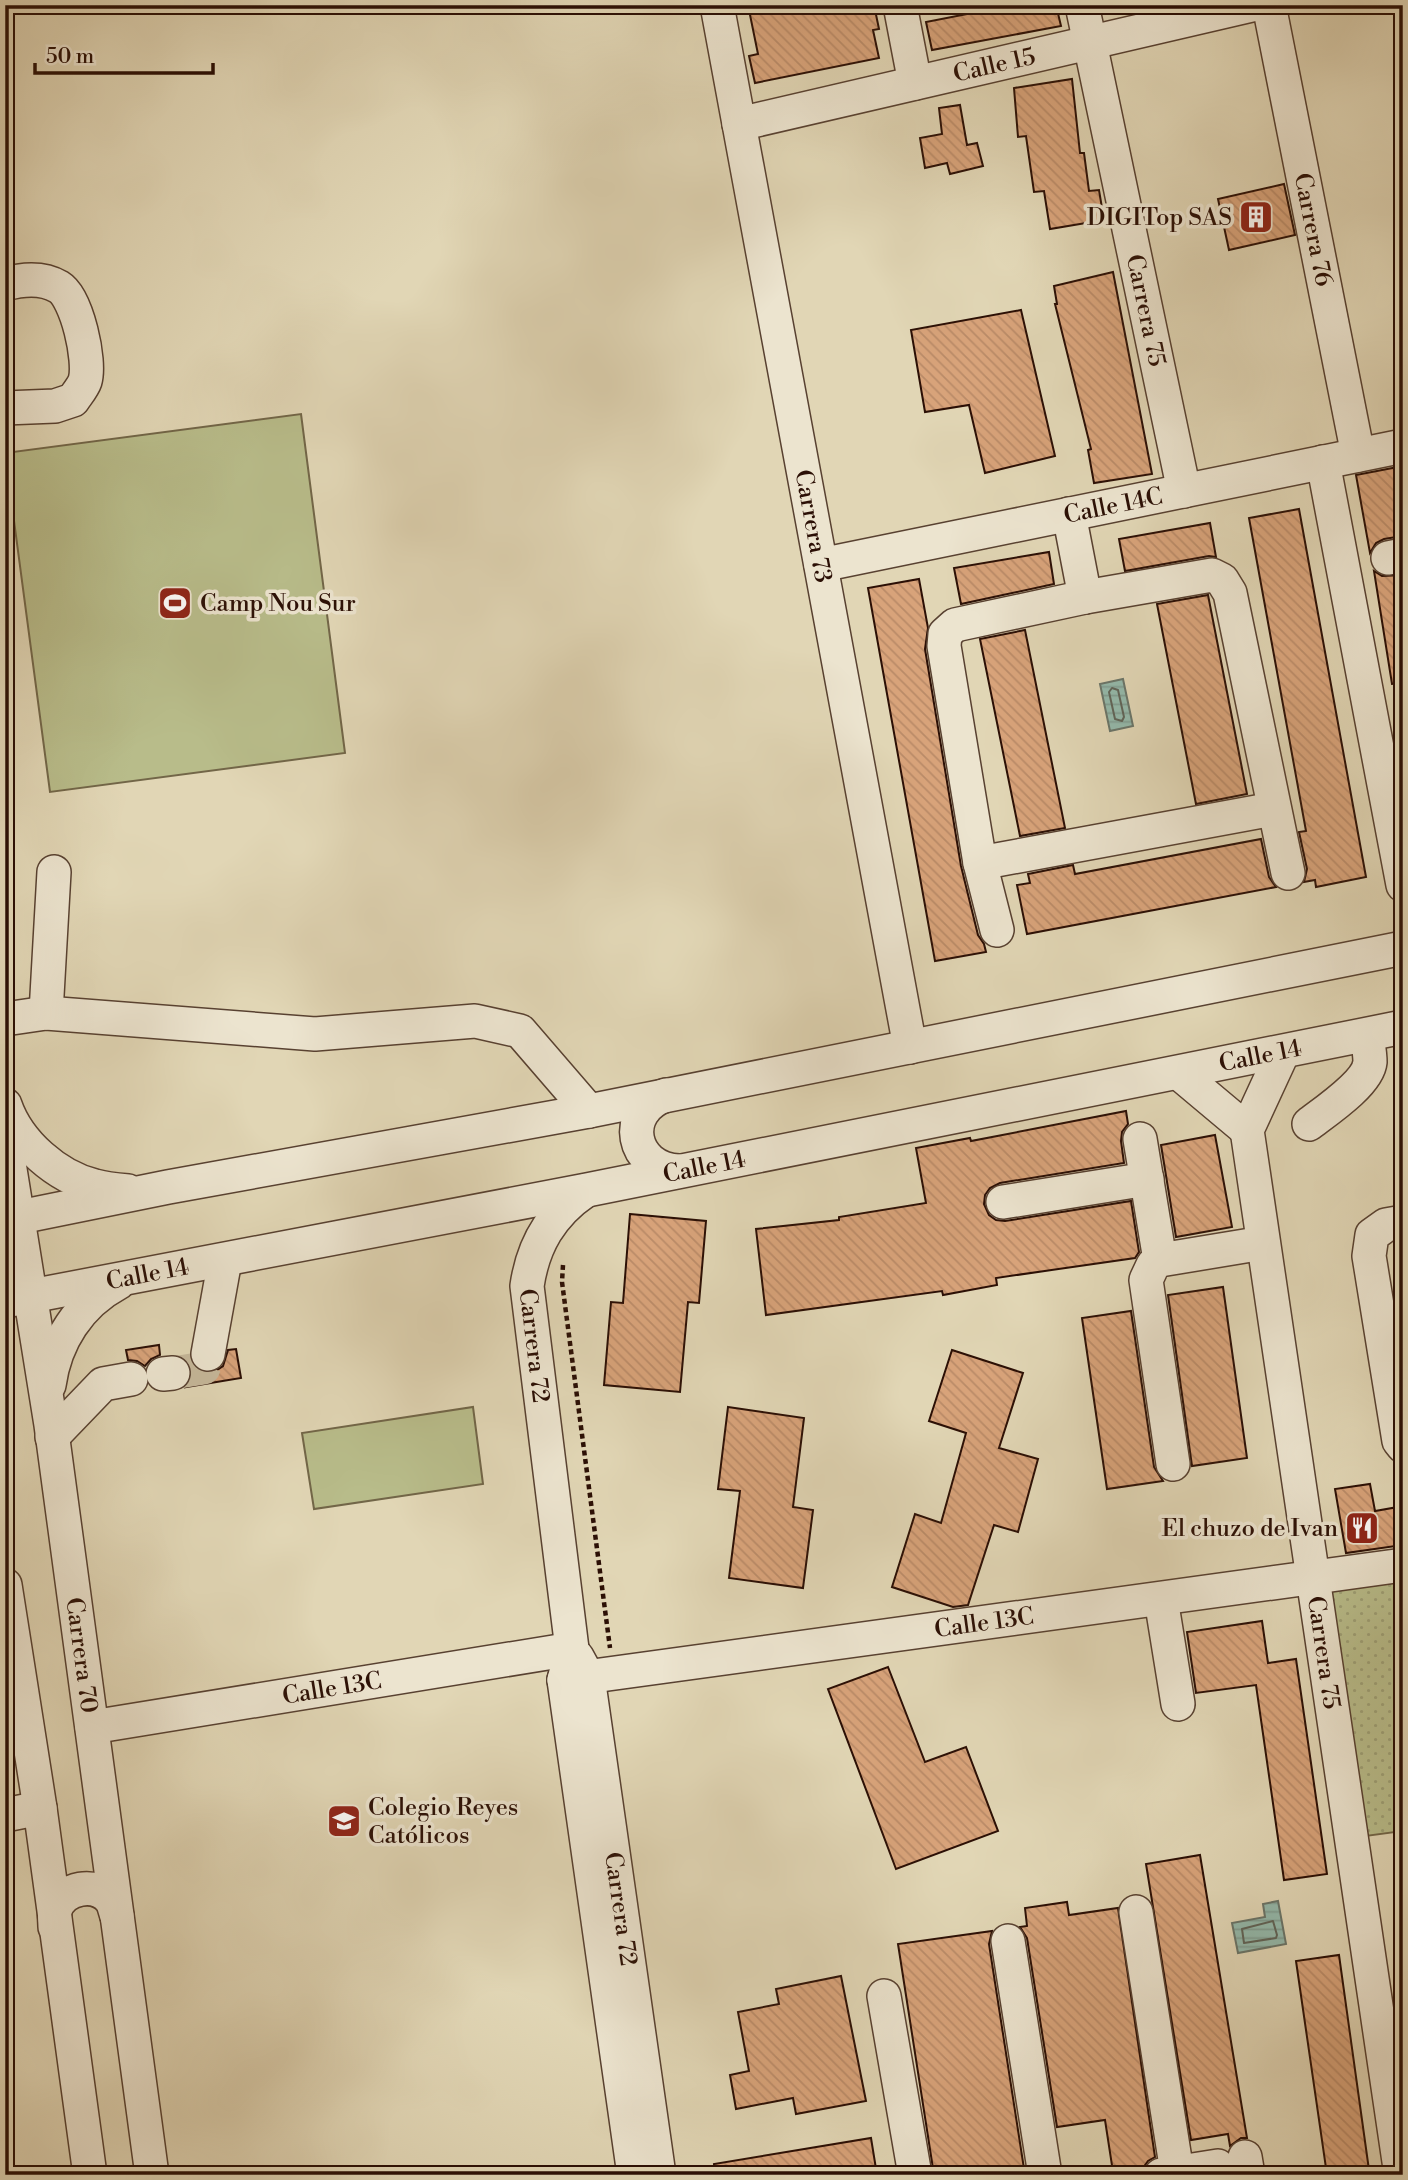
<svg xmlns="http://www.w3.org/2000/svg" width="1408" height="2180" viewBox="0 0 1408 2180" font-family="'Libre Bodoni',serif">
<defs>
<pattern id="park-dots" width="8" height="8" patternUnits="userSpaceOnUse" patternTransform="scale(1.75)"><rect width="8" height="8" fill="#b8bc8a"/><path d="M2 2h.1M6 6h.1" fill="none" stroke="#9ea076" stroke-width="1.8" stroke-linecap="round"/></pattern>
<pattern id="water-rules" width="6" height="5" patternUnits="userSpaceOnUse" patternTransform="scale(1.75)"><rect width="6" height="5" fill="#94b9ab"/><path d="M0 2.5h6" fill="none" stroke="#809e92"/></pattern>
<pattern id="building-back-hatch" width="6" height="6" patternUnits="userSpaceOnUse" patternTransform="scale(1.75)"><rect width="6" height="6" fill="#d8a37a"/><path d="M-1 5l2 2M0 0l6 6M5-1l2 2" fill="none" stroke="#ba8b68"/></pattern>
</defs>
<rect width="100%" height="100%" fill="#e1d6b5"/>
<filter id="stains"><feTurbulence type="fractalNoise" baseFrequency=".00286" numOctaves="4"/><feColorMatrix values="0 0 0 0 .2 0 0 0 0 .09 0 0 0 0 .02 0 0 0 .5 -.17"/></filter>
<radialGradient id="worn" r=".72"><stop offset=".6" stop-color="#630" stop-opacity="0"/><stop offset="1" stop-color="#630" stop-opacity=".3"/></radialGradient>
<polygon fill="url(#park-dots)" stroke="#726648" stroke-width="2" points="1403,1565 1403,1831 1351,1838 1313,1578"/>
<g fill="#b8bc8a" stroke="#726648" stroke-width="2">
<polygon points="301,414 345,753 50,792 5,453"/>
<polygon points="473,1407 483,1484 314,1509 302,1433"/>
</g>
<g fill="url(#water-rules)" stroke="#6a7569" stroke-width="2">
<polygon points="1123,679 1133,726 1110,731 1100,684"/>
<polygon points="1278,1901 1286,1944 1238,1953 1232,1923 1265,1917 1263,1904"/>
</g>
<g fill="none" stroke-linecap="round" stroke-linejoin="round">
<g stroke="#606458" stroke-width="2">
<polygon points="1112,688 1118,690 1124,717 1122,721 1115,719 1109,692"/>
<polygon points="1273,1921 1277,1935 1276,1938 1244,1943 1242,1929"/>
</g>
</g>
<g fill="url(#building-back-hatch)" stroke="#2b0f05" stroke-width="2">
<polygon points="748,5 874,5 879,29 873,30 879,58 755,83 749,56 758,54"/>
<polygon points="997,5 1056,5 1061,26 932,50 926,22 998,8"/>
<polygon points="1072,79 1080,153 1084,153 1089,191 1099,190 1104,220 1050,229 1044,191 1034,192 1026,136 1018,137 1014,88"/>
<polygon points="960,105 967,145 977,143 983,166 950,174 947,163 925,168 920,138 942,134 939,108"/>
<polygon points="1284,184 1295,235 1229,250 1218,199"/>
<polygon points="1113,272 1152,474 1094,483 1088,450 1091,449 1055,304 1057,304 1054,286"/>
<polygon points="1021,310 1055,456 985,473 969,405 925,412 911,330"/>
<polygon points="1403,466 1403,536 1384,539 1376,543 1370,553 1356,475"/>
<polygon points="1299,509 1366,877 1316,887 1315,880 1304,882 1307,869 1299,832 1306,831 1249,518"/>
<polygon points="1210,523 1216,557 1209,556 1125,571 1119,539"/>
<polygon points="1049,552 1054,584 961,604 954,568"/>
<polygon points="1374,571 1382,576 1403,575 1403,683 1392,684"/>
<polygon points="919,579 928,628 925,649 961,866 978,935 984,944 986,952 935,961 868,588"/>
<polygon points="1208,595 1247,794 1196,804 1157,604"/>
<polygon points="1025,630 1065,828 1020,836 980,639"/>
<polygon points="1261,839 1269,877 1276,887 1027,934 1017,885 1030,883 1028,874 1073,865 1075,874"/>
<polygon points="1126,1111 1128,1124 1122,1132 1121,1141 1124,1163 1000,1183 990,1188 985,1195 984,1204 989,1215 996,1220 1005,1221 1131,1201 1139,1252 1135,1258 996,1278 997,1285 943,1295 942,1291 766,1315 756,1229 839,1220 839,1217 926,1203 916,1148 970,1138 971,1141"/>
<polygon points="1215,1135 1232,1227 1176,1237 1161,1145"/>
<polygon points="630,1214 706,1221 699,1303 688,1302 680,1392 604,1385 611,1302 623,1303"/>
<polygon points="1223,1287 1247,1458 1192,1466 1168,1295"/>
<polygon points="1131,1311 1154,1467 1163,1481 1107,1489 1082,1318"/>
<polygon points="159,1345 160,1355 151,1359 145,1366 137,1361 128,1360 126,1350"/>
<polygon points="236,1349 241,1378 186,1387 191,1380 192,1372 189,1362 184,1358 189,1357 196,1369 205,1373 214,1372 223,1366 228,1350"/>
<polygon points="952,1350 1023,1373 999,1448 1038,1459 1018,1532 994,1525 968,1605 953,1607 892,1587 915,1514 941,1523 966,1433 929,1421"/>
<polygon points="728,1407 804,1418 793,1507 813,1510 803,1588 729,1578 740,1491 718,1489"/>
<polygon points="1370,1484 1375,1511 1398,1507 1403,1545 1346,1553 1335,1489"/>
<polygon points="1262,1621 1268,1663 1296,1659 1327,1874 1284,1880 1256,1685 1196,1693 1187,1632"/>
<polygon points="888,1667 925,1762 966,1747 998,1831 896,1869 828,1689"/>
<polygon points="1200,1855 1247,2138 1241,2138 1230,2146 1228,2134 1191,2140 1146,1864"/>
<polygon points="1067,1902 1069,1915 1118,1908 1155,2157 1148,2161 1143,2168 1113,2172 1105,2120 1057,2127 1027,1938 1020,1927 1027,1926 1025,1908"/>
<polygon points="992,1931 989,1944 1025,2175 934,2175 898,1944"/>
<polygon points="1339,1955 1369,2170 1327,2175 1296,1961"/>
<polygon points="841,1976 866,2101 796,2114 793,2098 736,2109 730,2075 749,2071 738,2012 779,2004 776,1989"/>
<polygon points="871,2138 877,2175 715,2175 714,2164"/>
</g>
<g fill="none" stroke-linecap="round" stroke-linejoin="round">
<polyline stroke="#c6b89b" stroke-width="33" stroke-dasharray="33 17" stroke-linecap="butt" points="173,1373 204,1368 208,1354"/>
<g stroke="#584131" stroke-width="36">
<g id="minor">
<path id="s1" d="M717,5l193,1042"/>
<polyline points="900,5 915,83"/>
<path id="s2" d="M1082,5l102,486"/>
<path id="s3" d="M1269,5l89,450"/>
<path id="s4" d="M739,124l513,-119"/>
<path d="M5,284c18,-5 37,-7 54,3 18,11 32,74 26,94 -2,6 -8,13 -12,19l-18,6 -50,2"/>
<polyline points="1323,462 1403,885"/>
<polyline points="1069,514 1085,597"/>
<polyline points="1388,558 1403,555"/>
<path id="s5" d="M821,565l582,-119"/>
<polyline points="980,863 1273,809"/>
<polyline points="997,930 980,863 944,646 945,634 955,625 1085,597 1212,575 1222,580 1230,593 1288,873"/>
<polyline points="46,1013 54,872"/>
<polyline points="5,1019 46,1013 315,1034 475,1021 520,1031 589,1111"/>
<path id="s6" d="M1283,1052l-36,78 154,1045"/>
<polyline points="1179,1073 1247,1130"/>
<path d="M666,1095c-46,16 -35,74 13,76"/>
<path d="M5,1105c13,38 52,72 90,81 11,3 22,4 33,5"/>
<path d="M1309,1124c17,-13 59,-41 61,-62 0,-9 -2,-19 -3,-27"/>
<path id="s7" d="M5,1138l46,287 101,750"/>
<polyline points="1140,1139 1160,1260"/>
<path id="s8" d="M585,1191c-34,23 -52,54 -58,95l45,363 -8,31 70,495"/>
<polyline points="1003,1202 1147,1179"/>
<polyline points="5,1220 168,1187 589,1111 1403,948"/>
<polyline points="1403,1222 1386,1225 1372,1235 1369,1256 1399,1441 1403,1446"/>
<path id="s9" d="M5,1301l582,-111 816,-163"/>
<polyline points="208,1354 225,1260"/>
<polyline points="163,1374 173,1373"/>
<path d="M49,1385c6,-44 30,-81 69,-102"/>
<polyline points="52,1437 103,1384 131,1379"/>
<polyline points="1173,1464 1146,1280 1153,1265 1160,1260 1263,1243"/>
<polyline points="5,1585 40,1808 90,2175"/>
<polyline points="1161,1599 1178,1704"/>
<path id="s10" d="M577,1657l11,20 71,498"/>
<path id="s11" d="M564,1680l839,-115"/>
<path id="s12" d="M92,1727l480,-78"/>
<polyline points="5,1815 40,1808"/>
<polyline points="1136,1912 1177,2172"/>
<path d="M55,1927c0,-5 -1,-12 0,-17 8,-23 41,-29 56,-10 3,4 4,11 6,16"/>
<polyline points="1008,1941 1045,2175"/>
<polyline points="884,1996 915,2175"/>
<polyline points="1245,2157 1248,2175"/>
<polyline points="1161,2175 1218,2166 1219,2175"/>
</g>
</g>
<polyline stroke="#2b0f05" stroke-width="4.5" stroke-dasharray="5 3.5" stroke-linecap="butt" points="563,1265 562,1282 610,1648"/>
<use href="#minor" stroke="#ece4cf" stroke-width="33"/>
</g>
<defs>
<g id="building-square" transform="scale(1.75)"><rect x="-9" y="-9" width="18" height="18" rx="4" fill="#8f2418" stroke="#ece4cf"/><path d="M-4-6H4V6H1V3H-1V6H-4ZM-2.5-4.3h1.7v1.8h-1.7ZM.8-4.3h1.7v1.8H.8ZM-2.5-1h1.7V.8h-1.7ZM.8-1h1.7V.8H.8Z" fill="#fff"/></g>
<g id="stadium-square" transform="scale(1.75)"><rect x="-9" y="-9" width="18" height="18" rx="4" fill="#8f2418" stroke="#ece4cf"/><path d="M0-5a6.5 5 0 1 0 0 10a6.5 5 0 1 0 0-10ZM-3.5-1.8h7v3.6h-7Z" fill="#fff"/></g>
<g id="restaurant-square" transform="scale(1.75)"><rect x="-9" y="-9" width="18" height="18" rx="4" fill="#8f2418" stroke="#ece4cf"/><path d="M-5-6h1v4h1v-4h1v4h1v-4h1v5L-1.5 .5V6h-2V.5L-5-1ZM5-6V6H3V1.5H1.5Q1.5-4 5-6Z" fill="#fff"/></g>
<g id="school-square" transform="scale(1.75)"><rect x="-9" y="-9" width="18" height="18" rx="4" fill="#8f2418" stroke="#ece4cf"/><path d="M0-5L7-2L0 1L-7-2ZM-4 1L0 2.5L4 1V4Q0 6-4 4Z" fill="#fff"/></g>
</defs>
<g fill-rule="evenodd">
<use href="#building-square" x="1256" y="217"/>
<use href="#stadium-square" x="175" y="603"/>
<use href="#restaurant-square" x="1362" y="1528"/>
<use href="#school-square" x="344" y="1821"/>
</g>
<g text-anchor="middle" stroke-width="7" stroke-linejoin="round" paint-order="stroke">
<g font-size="24" fill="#2b0f05" stroke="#ece4cf">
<text dy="8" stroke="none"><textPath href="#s4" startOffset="262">Calle 15</textPath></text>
<text dy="8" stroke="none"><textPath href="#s3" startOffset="229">Carrera 76</textPath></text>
<text dy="8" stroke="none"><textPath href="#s2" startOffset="312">Carrera 75</textPath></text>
<text dy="8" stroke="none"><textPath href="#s5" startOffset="298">Calle 14C</textPath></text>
<text dy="8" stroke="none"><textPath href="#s1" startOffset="530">Carrera 73</textPath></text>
<text dy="8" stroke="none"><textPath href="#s9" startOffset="1279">Calle 14</textPath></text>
<text dy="8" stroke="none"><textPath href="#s9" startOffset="712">Calle 14</textPath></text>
<text dy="8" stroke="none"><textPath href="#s9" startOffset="145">Calle 14</textPath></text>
<text dy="8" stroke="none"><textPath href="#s8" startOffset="175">Carrera 72</textPath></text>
<text dy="8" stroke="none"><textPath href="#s11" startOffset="424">Calle 13C</textPath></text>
<text dy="8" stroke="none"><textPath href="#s6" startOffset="614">Carrera 75</textPath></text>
<text dy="8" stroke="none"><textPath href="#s7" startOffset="523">Carrera 70</textPath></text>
<text dy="8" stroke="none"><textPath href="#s12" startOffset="243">Calle 13C</textPath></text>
<text dy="8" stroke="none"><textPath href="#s10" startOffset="257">Carrera 72</textPath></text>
</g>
<g font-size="24" fill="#2b0f05" stroke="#ece4cf" text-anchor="end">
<text x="1232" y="225">DIGITop SAS</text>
<text x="200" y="611" text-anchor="start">Camp Nou Sur</text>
<text x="1338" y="1536">El chuzo de Ivan</text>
<text x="368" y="1815" text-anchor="start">Colegio Reyes<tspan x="368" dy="28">Católicos</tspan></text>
</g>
</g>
<rect width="1408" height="2180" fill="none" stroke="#e1d6b5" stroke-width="28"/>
<rect x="7" y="7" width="1394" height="2166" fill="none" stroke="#2b0f05" stroke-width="3.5"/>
<rect x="14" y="14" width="1380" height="2152" fill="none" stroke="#2b0f05" stroke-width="2"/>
<path d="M35 63v10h178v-10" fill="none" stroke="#2b0f05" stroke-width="3.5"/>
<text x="46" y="63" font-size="21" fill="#2b0f05" stroke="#ece4cf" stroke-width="5" paint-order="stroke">50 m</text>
<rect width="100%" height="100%" filter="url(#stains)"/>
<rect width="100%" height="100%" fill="url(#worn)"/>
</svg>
